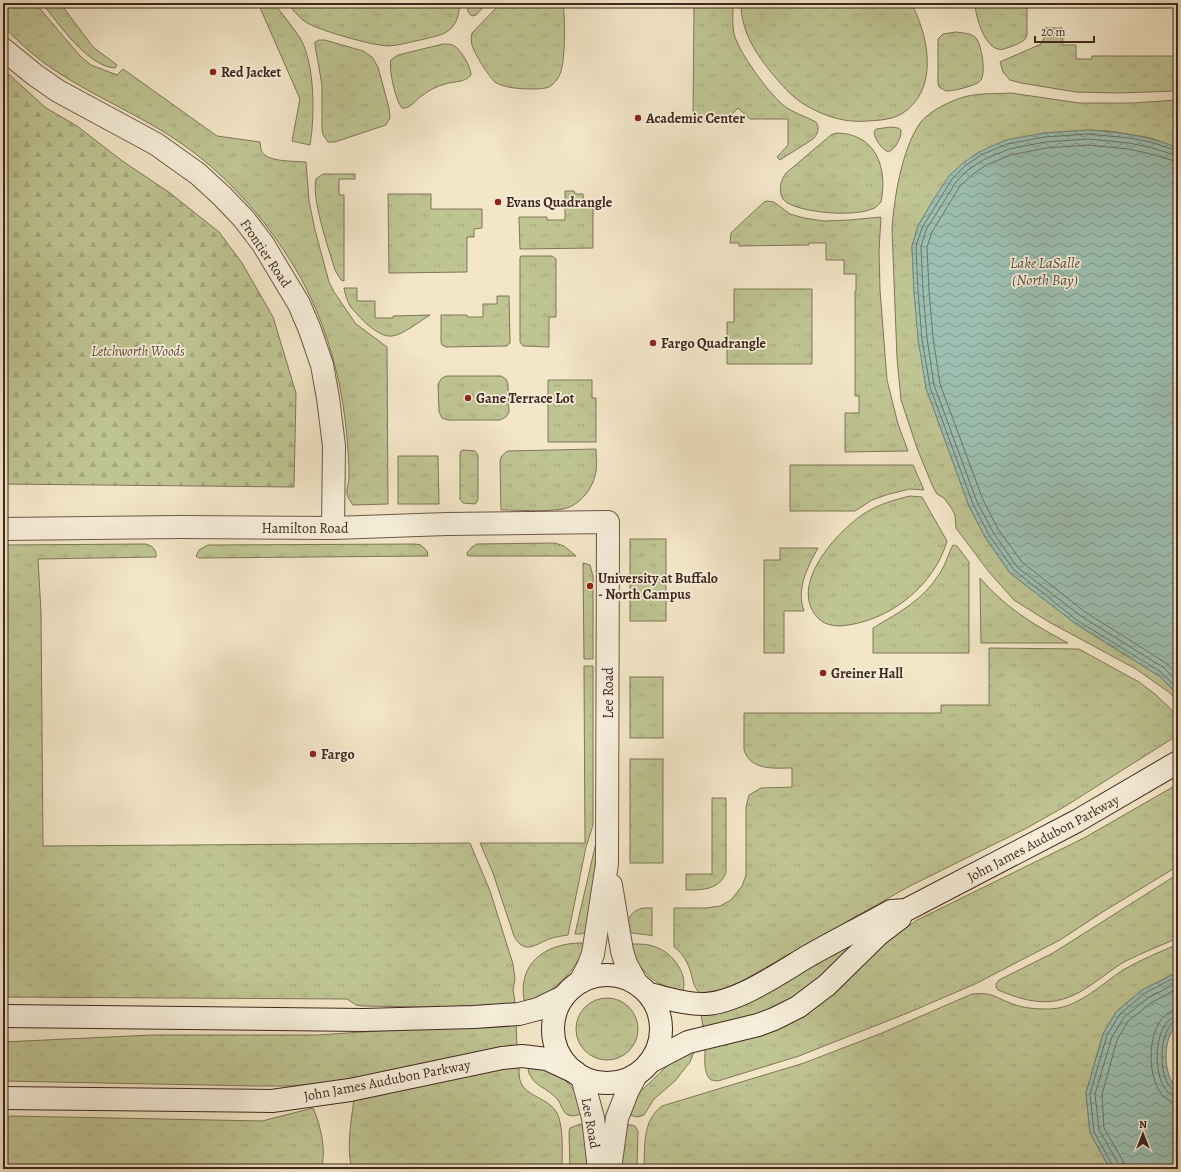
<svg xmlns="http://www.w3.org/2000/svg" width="1181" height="1172" viewBox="0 0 1181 1172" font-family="Alegreya,serif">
<defs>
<pattern id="grass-tufts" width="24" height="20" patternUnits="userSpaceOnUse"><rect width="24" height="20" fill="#bfc493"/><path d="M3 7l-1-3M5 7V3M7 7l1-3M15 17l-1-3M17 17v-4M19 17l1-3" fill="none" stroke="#a5a87e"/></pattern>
<pattern id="forest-firs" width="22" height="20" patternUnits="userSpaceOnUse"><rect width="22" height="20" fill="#bfc493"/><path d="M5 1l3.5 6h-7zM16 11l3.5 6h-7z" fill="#a5a87e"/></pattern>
<pattern id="water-waves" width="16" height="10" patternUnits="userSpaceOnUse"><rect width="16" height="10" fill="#9cc0b2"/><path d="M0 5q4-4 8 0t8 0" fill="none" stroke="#819c90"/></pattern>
</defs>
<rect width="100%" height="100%" fill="#f3e7c8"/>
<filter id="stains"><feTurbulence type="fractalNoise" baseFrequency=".005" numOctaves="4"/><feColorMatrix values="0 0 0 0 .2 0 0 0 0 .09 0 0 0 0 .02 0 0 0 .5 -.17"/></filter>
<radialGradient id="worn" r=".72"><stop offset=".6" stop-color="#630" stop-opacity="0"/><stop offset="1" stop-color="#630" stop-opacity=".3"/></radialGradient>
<g fill="url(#grass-tufts)" stroke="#807658">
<path d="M3,3h32l45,53 11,9 26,10 6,-6 94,67 43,6c1,4 0,7 2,10 6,10 32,9 44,10l3,39 6,29 14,52 5,10 22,32 31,23 1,157 -35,1c-3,-4 -5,-7 -6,-11 -1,-6 2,-10 2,-16 0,-17 -1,-33 -3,-50 -6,-58 -24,-118 -56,-168 -32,-51 -74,-96 -126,-128 -31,-19 -65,-34 -97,-54 -24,-14 -45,-32 -64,-52z"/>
<path d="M42,3h18l33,44 24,18 -2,3c-27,-1 -57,-45 -73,-65z"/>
<path d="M258,3h16c9,12 18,23 26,35 15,25 15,78 10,107l-18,-4 8,-42z"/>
<path d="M287,3h173c-1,8 -2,17 -7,23 -6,9 -18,10 -28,13 -11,2 -24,6 -36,7 -15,0 -73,-16 -85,-25 -6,-5 -12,-12 -17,-18z"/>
<path d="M467,3h20l-11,12 -4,1c-5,-3 -5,-8 -5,-13z"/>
<path d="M501,3h62c2,15 3,61 -4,73 -2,4 -6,9 -10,11 -11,4 -46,2 -54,-5 -6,-5 -21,-29 -23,-37 -1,-4 -1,-8 0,-12z"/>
<path d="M694,3h39c0,10 -1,21 1,31 6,20 33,57 49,71 10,8 22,11 33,17 4,6 2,12 -3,17l-33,21 -3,-3 11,-12v-26h-38l-12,-11 -13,13h-32z"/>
<path d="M741,3h170c18,33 28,86 -8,110 -11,7 -23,7 -35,8 -22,2 -42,-4 -61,-15 -15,-8 -26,-22 -37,-35 -16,-20 -29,-41 -29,-68z"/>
<path d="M975,3h52v32c-2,7 -8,8 -14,11 -5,1 -11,5 -15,3 -14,-3 -23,-34 -23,-46z"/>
<polygon points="1045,28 1062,28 1063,45 1076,45 1076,59 1092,59 1092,56 1178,56 1178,91 1118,93 1076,92 1021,83 1010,80 1003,72 1000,62 1041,44 1044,38"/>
<path d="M956,32c7,1 15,1 20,6 6,7 10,35 5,42 -4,6 -28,11 -35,11l-7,-4 -1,-4v-44l5,-5z"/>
<polygon points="319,40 325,40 363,51 372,57 378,67 389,108 390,118 386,125 335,142 328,142 323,135 322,128 322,85 315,45 315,42"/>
<path d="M443,44c3,0 7,0 10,1 8,4 18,22 18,30 -6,8 -17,6 -26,9 -7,2 -16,6 -22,11 -7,4 -12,14 -21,13 -6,-6 -14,-40 -11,-48l7,-5z"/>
<path d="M1011,93l68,10h54l45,-3v48l-27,-10 -42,-7 -21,-1 -44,3 -109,64 -17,29 -6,20 2,46 12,96 43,118 16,31 25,36 66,51 83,52 19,18v8l-8,-9 -34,-24 -87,-47 -35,-22 -25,-28 -33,-44 -1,-13 -3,-6 -8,-11 -7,-4 -5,-9 -15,-37 -16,-48 -4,-42 -5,-129c2,-31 10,-80 28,-106 9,-12 33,-24 48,-27 14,-3 29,-2 43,-3z"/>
<path d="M891,127l7,1 3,2c1,7 -6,20 -13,22 -6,-3 -13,-12 -14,-20l2,-3z"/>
<path d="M836,133c40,0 52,35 45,69 -3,3 -5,6 -9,7 -18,8 -70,4 -86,-7 -9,-7 -6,-21 0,-29l45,-38z"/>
<path d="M323,174h32v5h-16v16h5v86l-3,-1 -6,-10c-6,-20 -24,-72 -19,-91z"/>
<polygon points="565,191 574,191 575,194 583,194 584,208 593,208 593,248 520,249 519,217 547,217 547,220 565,220"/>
<polygon points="388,194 431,194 431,209 482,209 482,228 474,229 474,237 467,237 467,272 389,273"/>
<polygon points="767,201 774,202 790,214 804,218 824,221 849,220 881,217 879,251 880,290 887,380 898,424 908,451 845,452 845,413 859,413 859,396 855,396 855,291 856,291 856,274 844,274 844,260 826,260 826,243 809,243 809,245 739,246 739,243 730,243 731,233 734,230 764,202"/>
<polygon points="521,256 552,256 556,259 556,317 549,317 549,347 523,346 520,342 520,258"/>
<path d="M344,288h13v13h18v17h18v-2l37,-1c-10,6 -27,20 -38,21 -14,2 -34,-20 -42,-30 -3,-6 -5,-12 -6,-18z"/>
<polygon points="734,289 812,289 812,364 727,364 727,322 734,322"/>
<polygon points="497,296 509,296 510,340 510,343 507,346 446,347 442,345 441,342 441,315 467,315 468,317 483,317 483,304 497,304"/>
<polygon points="447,376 501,376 506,379 508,384 509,412 506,417 500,420 448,420 442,418 439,412 438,384 442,378"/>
<polygon points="548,380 592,380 592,398 596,398 596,442 548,442"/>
<path d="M596,449c0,7 1,15 0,22 -2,16 -16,35 -33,38 -19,3 -43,1 -62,1l-1,-48 1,-5 6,-6z"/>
<polygon points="463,450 475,451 478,455 478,499 477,502 475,504 463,503 460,499 460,455 461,451"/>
<polygon points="398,456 438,456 439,504 398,504"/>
<polygon points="790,465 913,465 924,490 910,489 889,494 872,500 855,511 790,511"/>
<path d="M910,496l12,1 25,44c-12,43 -55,78 -99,84 -9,2 -22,1 -29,-6 -33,-32 18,-88 46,-106 14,-9 29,-13 45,-17z"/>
<rect x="630" y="539" width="36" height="82"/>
<polygon points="555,543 564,546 576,556 469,556 467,555 467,553 472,547 477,544"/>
<path d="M145,544c7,1 12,6 11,13l-118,2 3,53 2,234 427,-3 20,48 23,73 2,15 -2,11 2,11 -5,6 -15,1 -133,-2 -6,-1 -9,-6 -344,-2v-452z"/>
<polygon points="415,544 421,545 427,551 428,556 199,558 196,556 199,550 208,545"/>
<path d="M953,545l4,1 12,16v91h-96v-25c28,-17 49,-27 67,-55 6,-9 8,-19 13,-28z"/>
<path d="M780,548h38c-11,20 -22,41 -14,63h-20v42h-20v-93h16z"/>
<polygon points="583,563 590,565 593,576 593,659 584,659"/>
<path d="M980,578c26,30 54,47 88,65h-87z"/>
<path d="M989,648l90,1 60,33 16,12 23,22v19l-114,72 -39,22 -117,58 -166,94 -21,9 -21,3c-6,-5 -7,-12 -9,-20 -3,-10 -8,-20 -17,-26v-39h32l14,-2 11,-6 11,-14 4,-11v-68l3,-12 12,-7 31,-1v-19c-18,0 -41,3 -48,-18v-37h197v-8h48z"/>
<path d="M584,666h9v159l-7,22 -18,88c-7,1 -13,2 -19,4 -14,6 -25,16 -35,-3l-21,-63 -13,-30h105z"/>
<rect x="630" y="677" width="33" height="61"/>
<rect x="630" y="759" width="33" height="104"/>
<path d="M1178,784v82l-77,47 -41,27 -85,44 -65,28 -111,44 -81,25 -7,-1c-8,-7 -6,-21 -6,-31l60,-17 152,-112 167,-82z"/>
<path d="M712,798h14v74c-6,18 -24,18 -40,18v-16h26z"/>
<polygon points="597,838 592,908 589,931 581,934 575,934"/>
<path d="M1178,874v64c-18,8 -37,15 -54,24 -11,6 -22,16 -33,23 -33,23 -57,20 -93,5l-2,-3v-3l3,-4 54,-27z"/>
<path d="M643,908h9v28c-9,-3 -18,-1 -26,-5 1,-11 4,-20 17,-23z"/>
<polygon points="854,940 856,944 810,988 762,1015 703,1028 701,1013"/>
<path d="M577,943h5l3,2c-10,28 -30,46 -56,57l-5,-2c-6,-36 20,-55 53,-57z"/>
<path d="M632,944c9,0 18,0 26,4 15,6 30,26 25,43 -33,-7 -39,-17 -55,-45z"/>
<path d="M1178,944v28l-36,18 -26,22 -13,22 -17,59 4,40 20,36h-466c1,-23 -2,-48 18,-63l142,-43 78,-30 90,-39c22,-2 23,4 41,10 10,4 22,5 33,5 30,1 53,-23 77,-39 17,-10 37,-18 55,-26z"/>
<circle cx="607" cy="1029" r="31"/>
<polygon points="516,1022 517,1047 414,1070 321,1083 292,1086 256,1086 3,1081 3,1042 152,1035 317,1035"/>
<polygon points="694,1052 690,1062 675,1081 654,1099 644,1115 638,1117 629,1115 640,1092 670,1063 685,1053"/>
<path d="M514,1063l5,5c0,5 0,11 2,15 6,14 28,15 36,30 7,14 5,40 5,56h-209c-8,-16 -1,-52 1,-71z"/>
<path d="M530,1066c19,5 38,10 46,29 3,6 3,13 5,19 -4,1 -8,3 -13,1 -5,-2 -7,-11 -10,-15 -11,-13 -26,-14 -30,-30z"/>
<path d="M313,1108c7,15 15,47 7,61h-317v-48l7,-5 252,5z"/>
<polygon points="580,1124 586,1127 588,1169 570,1169 569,1132 570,1128"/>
<polygon points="626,1124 635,1126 638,1131 637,1169 620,1169"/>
</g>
<polygon fill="url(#forest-firs)" stroke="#807658" points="3,69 46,108 77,126 121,160 170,193 219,232 242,263 273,317 296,393 294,487 3,484"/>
<g fill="url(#water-waves)" stroke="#788377">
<path d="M1088,130c31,2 61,6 90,18v546l-19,-18 -83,-52 -66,-51 -25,-36 -16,-31 -43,-118 -8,-49 -4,-47 -2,-46 6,-20 17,-29 14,-21 14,-13 16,-11 27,-12 38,-7z"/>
<path d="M1178,972v52c-16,13 -16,52 0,65v80h-68l-20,-36 -4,-40 17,-59 13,-22 26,-22z"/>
</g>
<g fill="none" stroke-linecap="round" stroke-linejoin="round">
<g stroke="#6e7468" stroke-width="1">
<polyline points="1178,151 1150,142 1130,138 1088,134 1045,137 1007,144 981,155 965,166 952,179 922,228 916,246 918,291 922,339 930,387 973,504 989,535 1014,570 1078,621 1161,672 1178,689"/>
<polyline points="1178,156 1149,147 1129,143 1088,139 1045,142 1009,149 983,160 968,170 956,182 926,230 921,247 923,291 927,338 934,385 977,502 993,532 1017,567 1081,616 1164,668 1178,682"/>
<polyline points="1178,162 1147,153 1128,149 1088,145 1046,148 1011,155 986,165 972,175 960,186 932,232 927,247 929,291 933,337 940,384 983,500 998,529 1022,562 1085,612 1166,663 1178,674"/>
<path d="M1178,1010c-36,1 -36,92 0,93"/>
<path d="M1178,1016c-28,2 -28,80 0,81"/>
<path d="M1178,1021c-22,3 -21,69 0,71"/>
<polyline points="1114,1169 1113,1166 1094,1132 1090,1094 1107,1035 1120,1014 1145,993 1178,976"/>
<polyline points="1119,1169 1118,1163 1099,1130 1095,1094 1112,1037 1124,1017 1148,998 1178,982"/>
<polyline points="1125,1169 1123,1161 1104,1128 1102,1095 1117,1040 1128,1021 1151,1003 1178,988"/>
</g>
<g stroke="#6e5748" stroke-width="24">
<g id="tertiary">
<polyline points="3,49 35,75 58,91 156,144 198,174 222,196 244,219 263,244 299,304 310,330 322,365 328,398 334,446 333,528"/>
<polyline points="3,529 179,527 333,528 447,524 608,522 607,864 593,954 588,967 580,982"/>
<polyline points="611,885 622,951 626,964 637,984"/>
<polyline points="582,1077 593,1118 599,1169"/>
<polyline points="610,1169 617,1118 628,1090 636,1075"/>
</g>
</g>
<g stroke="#41271e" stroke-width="24">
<g id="secondary">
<circle cx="607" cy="1029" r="54"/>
<path d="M649,994c18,4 38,11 57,10 33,-2 75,-32 104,-49 27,-15 54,-29 81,-44l15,-1 171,-89 101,-59"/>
<polyline points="3,1016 363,1020 474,1017 519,1014 538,1009 563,997"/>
<polyline points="650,1062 688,1042 758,1025 774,1019 798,1007 827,985 879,934 900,918"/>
<polyline points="3,1098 272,1101 350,1090 502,1058 522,1056 547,1059 575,1072"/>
</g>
</g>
<use href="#tertiary" stroke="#f7efdb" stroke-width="22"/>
<use href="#secondary" stroke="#f7efdb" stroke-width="22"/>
</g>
<g fill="#8f2418" stroke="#f7efdb" stroke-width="1.5">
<circle cx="213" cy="72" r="4"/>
<circle cx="638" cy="118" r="4"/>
<circle cx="498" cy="202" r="4"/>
<circle cx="653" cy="343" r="4"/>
<circle cx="468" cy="398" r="4"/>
<circle cx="590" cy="586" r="4"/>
<circle cx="823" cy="673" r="4"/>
<circle cx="313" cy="754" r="4"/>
</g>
<g text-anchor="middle" stroke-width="3.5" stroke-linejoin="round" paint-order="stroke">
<g font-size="14" font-weight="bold" fill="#41271e" stroke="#f7efdb" text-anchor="start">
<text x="221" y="77">Red Jacket</text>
<text x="646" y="123">Academic Center</text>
<text x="506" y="207">Evans Quadrangle</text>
<text x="661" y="348">Fargo Quadrangle</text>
<text x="476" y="403">Gane Terrace Lot</text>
<text x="598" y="583">University at Buffalo<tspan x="598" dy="16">- North Campus</tspan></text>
<text x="831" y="678">Greiner Hall</text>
<text x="321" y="759">Fargo</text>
</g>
<g font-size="14" fill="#41271e" stroke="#f7efdb">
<text transform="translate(266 253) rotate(56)" y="5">Frontier Road</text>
<text x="305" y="533">Hamilton Road</text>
<text transform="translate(608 693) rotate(-90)" y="5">Lee Road</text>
<text transform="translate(1043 838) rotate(-28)" y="5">John James Audubon Parkway</text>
<text transform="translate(387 1080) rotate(-11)" y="5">John James Audubon Parkway</text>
<text transform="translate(591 1123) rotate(80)" y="5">Lee Road</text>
</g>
<g font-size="14" font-style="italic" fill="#604e3b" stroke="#f7efdb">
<text x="138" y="356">Letchworth Woods</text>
</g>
<g font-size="15" font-style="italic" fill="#584d43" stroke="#f7efdb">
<text x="1045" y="268">Lake LaSalle<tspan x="1045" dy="17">(North Bay)</tspan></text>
</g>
</g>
<rect width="1181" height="1172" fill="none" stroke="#f3e7c8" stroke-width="16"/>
<rect x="4" y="4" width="1173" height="1164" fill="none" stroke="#41271e" stroke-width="2"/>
<rect x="8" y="8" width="1165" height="1156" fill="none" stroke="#41271e"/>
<g transform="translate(1143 1134)" stroke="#f7efdb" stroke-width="3" paint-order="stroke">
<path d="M0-3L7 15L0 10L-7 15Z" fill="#41271e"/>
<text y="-6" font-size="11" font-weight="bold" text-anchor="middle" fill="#41271e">N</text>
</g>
<path d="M1035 36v6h59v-6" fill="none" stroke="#41271e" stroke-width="2"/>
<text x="1041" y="36" font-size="12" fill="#41271e" stroke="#f7efdb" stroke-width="3" paint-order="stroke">20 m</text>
<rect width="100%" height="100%" filter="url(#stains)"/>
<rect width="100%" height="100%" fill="url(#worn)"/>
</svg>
